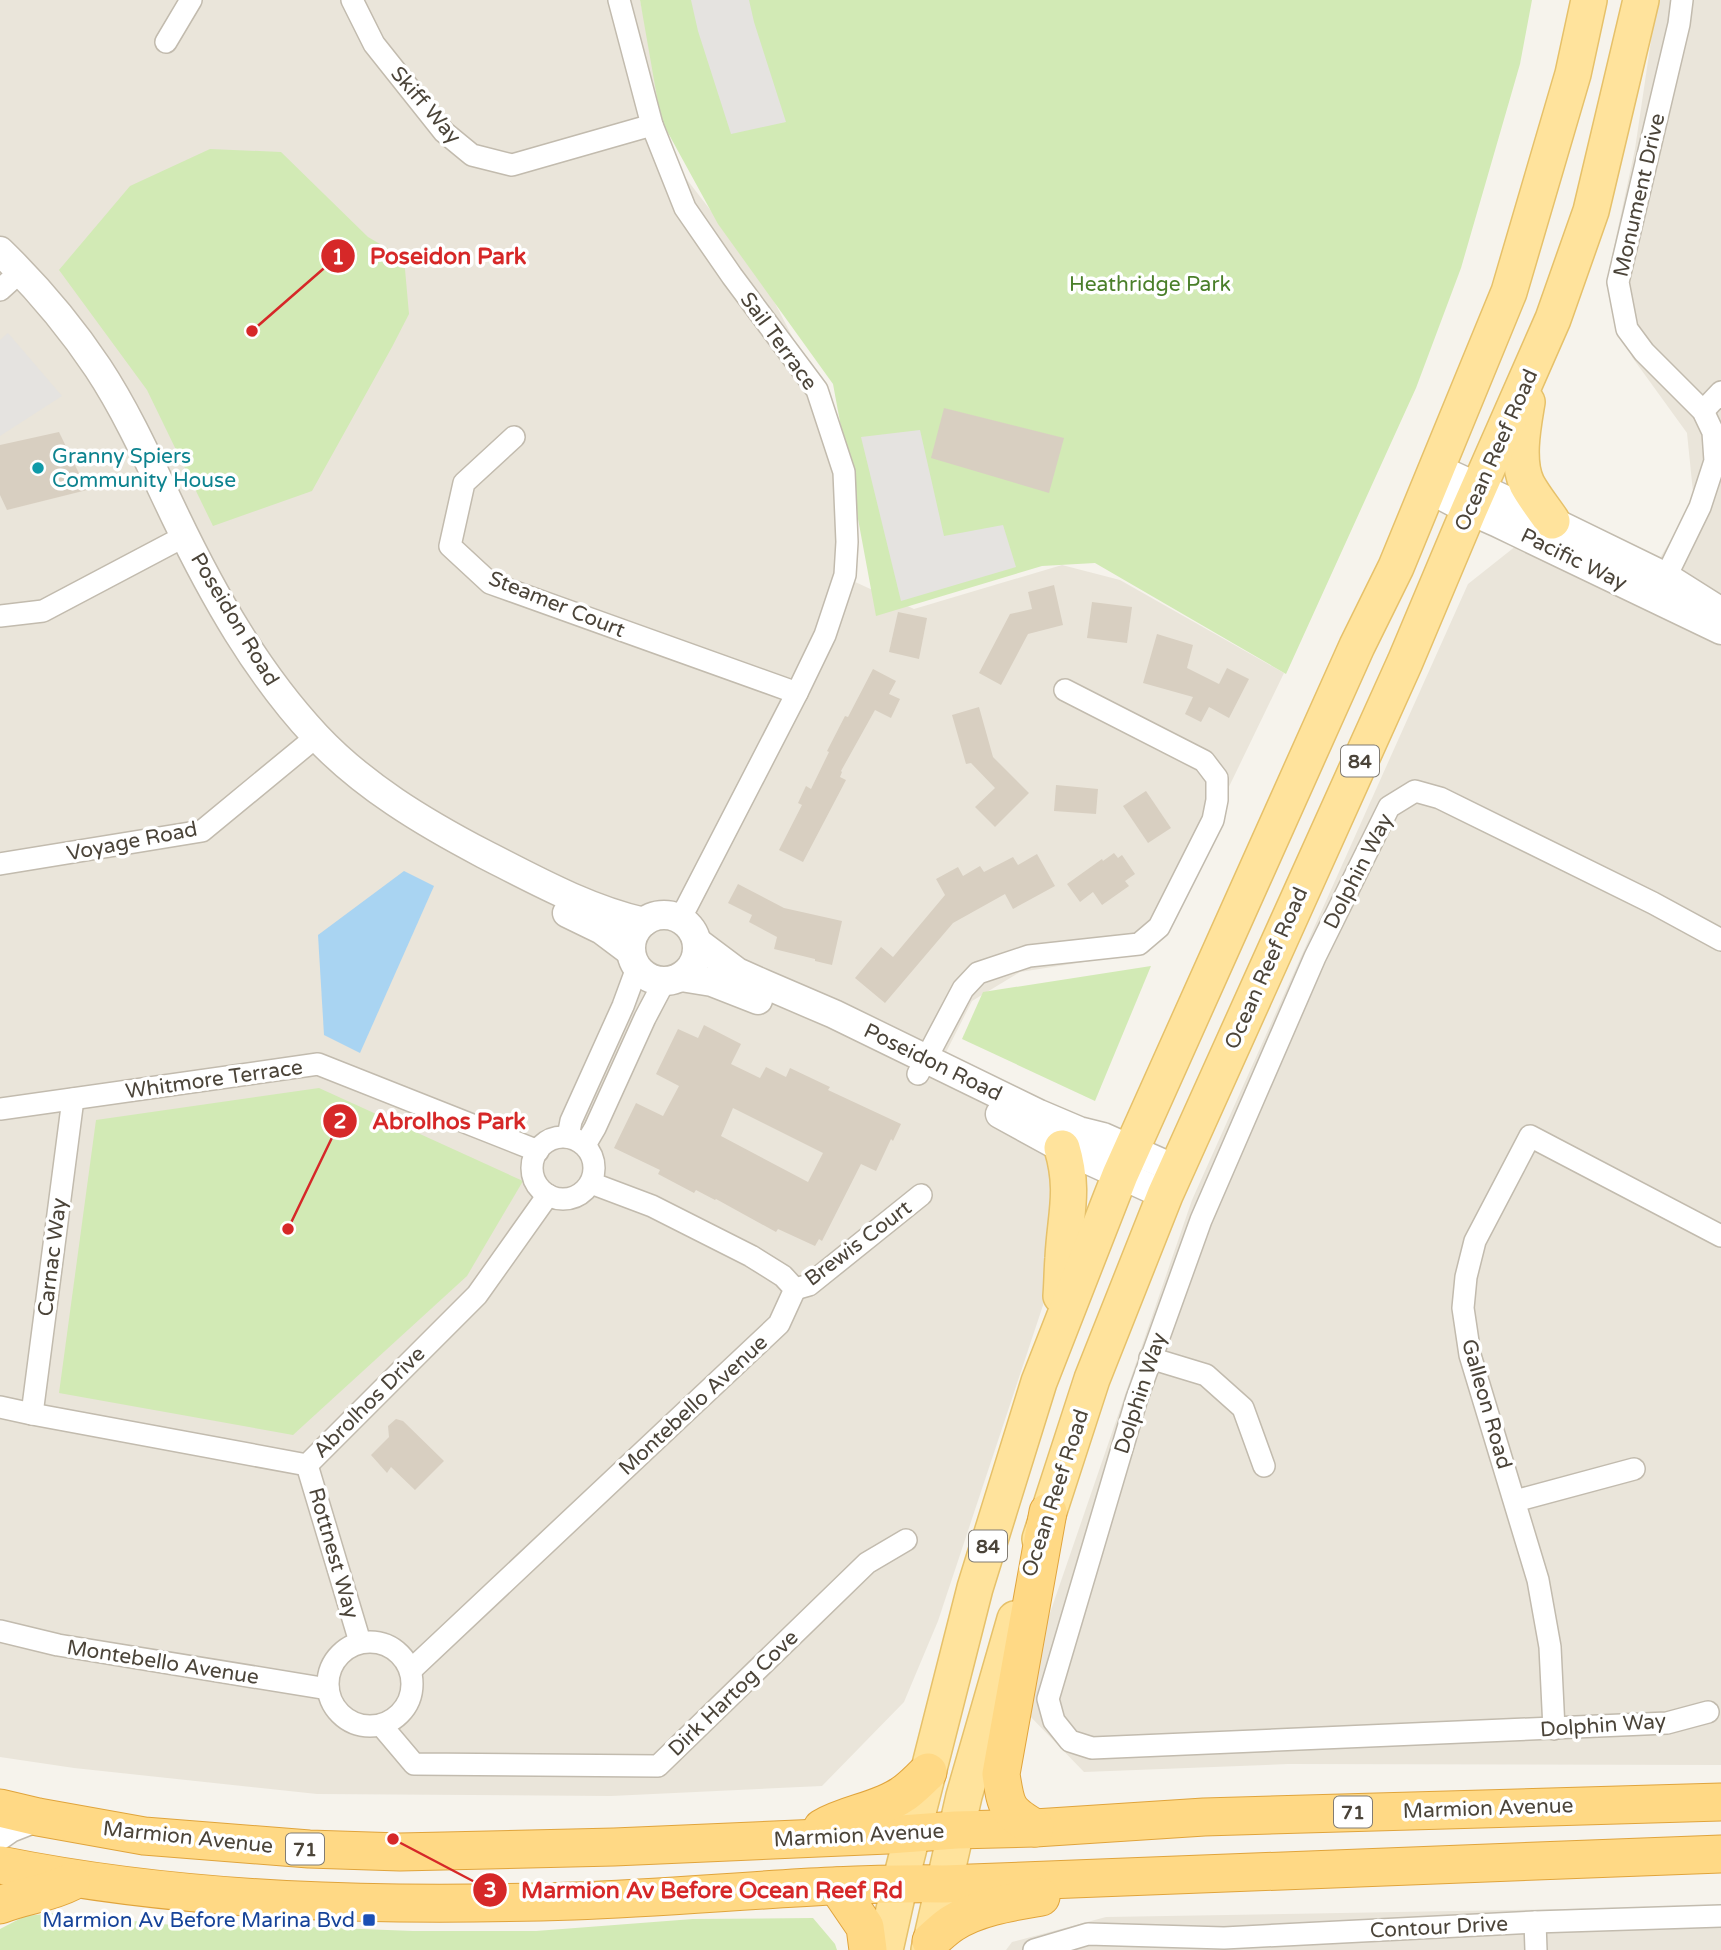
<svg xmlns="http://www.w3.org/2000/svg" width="1721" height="1950" viewBox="0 0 1721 1950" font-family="'Varela Round',sans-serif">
<rect width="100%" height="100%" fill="#f6f3ec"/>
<g fill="#eae5da">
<polygon points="0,0 640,0 675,164 761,276 841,431 853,581 914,609 1062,565 1120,580 1284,673 1149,952 1020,972 972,1001 939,1066 1051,1125 1075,1209 938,1621 904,1702 822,1786 611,1796 317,1794 74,1768 0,1757"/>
<polygon points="1657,0 1721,0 1721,1765 1288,1764 1084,1772 1027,1713 1036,1646 1050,1613 1192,1200 1468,584 1550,519 1652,571 1694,502 1687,433 1632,357 1606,284 1635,149"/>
<polygon points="1686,1907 1721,1907 1721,1950 1006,1950 1012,1942 1106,1917"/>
</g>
<g fill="#d2eab5">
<polygon points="640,0 1532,0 1520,64 1461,268 1416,388 1286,674 1095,563 1042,566 876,616 833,384 718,224 661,120"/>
<polygon points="210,149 281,152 368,237 404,258 409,314 392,347 312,491 213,526 147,390 59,270 130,186"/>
<polygon points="1151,966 1095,1101 962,1039 983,992"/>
<polygon points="319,1088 523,1181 467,1276 293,1435 59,1393 96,1120"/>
<polygon points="55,1913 182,1926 285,1926 413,1931 536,1931 693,1919 813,1918 835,1944 837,1950 0,1950 0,1929 25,1916"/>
</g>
<g fill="#e5e3e0">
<polygon points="691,0 749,0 754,22 786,122 731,134 698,31"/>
<polygon points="8,333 62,396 0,436 0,340"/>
<polygon points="920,430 944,536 1003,525 1016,567 901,601 861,437"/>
</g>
<polygon fill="#a9d4f2" points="404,871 434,886 360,1053 324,1035 318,935"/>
<g fill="#d8cfc1" fill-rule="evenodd">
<polygon points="944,408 1064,438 1049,493 931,458"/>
<polygon points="59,432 87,490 7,510 0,495 0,445"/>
<polygon points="1054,585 1063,625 1028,634 1001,685 979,673 1010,614 1032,609 1028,592"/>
<polygon points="1092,602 1132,607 1127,643 1087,638"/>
<polygon points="898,612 927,618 919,659 889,652"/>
<polygon points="1157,634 1193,645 1187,668 1219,684 1227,668 1249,679 1229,718 1209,707 1201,722 1185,714 1193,697 1143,683"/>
<polygon points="873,669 896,681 889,694 900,699 891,718 875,710 841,771 842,772 840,777 846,780 803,862 779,850 802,805 798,803 806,786 811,789 829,752 827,751 845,716 848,717"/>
<polygon points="979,707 993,757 1029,793 995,827 975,807 995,788 971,763 966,764 952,715"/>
<polygon points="1056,785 1098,789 1096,814 1054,811"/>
<polygon points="1146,791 1171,828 1148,843 1123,806"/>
<polygon points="1114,853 1118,858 1122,855 1135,874 1125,881 1129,886 1102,905 1093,892 1080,902 1067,884 1102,859 1103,861"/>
<polygon points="1037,854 1055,886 1013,909 1005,894 953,923 885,1003 855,978 881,947 893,957 945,895 936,879 958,867 963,876 980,866 984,872 1013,857 1018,865"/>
<polygon points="738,884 784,908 842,921 832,965 815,961 815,959 774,949 777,937 749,922 752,915 728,903"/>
<path d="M704,1025l37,19 -10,20 29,14 6,-11 20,10 4,-9 40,19 -2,3 73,34 -8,17 -2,-2 -15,32 -15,-7 -39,77 -3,-2 -4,7 -37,-17 -2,3 -60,-33 -1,1 -19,-10 -2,3 -36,-19 2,-4 -46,-22 22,-45 27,13 16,-30 -23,-12 22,-45 20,9zM733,1108l90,45 -15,29 -87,-46z"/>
<polygon points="396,1419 403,1421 444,1461 415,1490 391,1467 387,1473 371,1455 389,1437 388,1426"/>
</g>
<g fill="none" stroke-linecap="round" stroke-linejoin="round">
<g stroke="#c2bbae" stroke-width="24">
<g id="minor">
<polyline points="352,0 374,44 444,132 472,155 512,165 652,125"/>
<polyline points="619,0 652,125 685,208 732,276 817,390 844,472 847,542 845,575 825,635 797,693 687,906 679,919"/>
<polyline points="166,42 191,0"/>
<polyline points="0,290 21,271"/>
<polyline points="1703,411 1721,392"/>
<polyline points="514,437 464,483 450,546 490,583 797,693"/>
<polyline points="1660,589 1700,507 1715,461 1713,432 1703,411 1644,352 1627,329 1618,282 1679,24 1682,0"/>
<polyline points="0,616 43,611 185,536"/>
<polyline points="0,864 202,831 316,737"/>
<polyline points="918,1074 963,989 978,973 1029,956 1139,944 1159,927 1213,820 1217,800 1217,778 1204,761 1065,690"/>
<polyline points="0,1109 318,1064 538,1151"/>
<polyline points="568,1137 571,1121 623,1006 637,968"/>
<circle cx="563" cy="1168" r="31"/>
<polyline points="585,1145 595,1128 645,1018 664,982"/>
<polyline points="795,1289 809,1285 921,1195"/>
<polyline points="1150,1358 1206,1375 1243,1408 1264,1466"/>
<polyline points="0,1407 32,1414 307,1465 477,1295 548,1195"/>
<polyline points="32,1414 73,1099"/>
<polyline points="307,1465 360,1642"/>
<polyline points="1515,1501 1634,1469"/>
<polyline points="0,1631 58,1645 328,1689"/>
<circle cx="370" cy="1684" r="42"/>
<polyline points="411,1670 779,1324 795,1289 783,1276 751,1256 652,1206 591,1183"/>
<polyline points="1708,1712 1667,1723 1092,1748 1070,1741 1054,1721 1048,1699 1137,1398 1201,1220 1315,957 1389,807 1415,791 1440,798 1653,903 1721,940"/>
<polyline points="381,1725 414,1764 658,1766 867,1563 906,1540"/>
<polyline points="1554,1729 1550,1647 1538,1580 1470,1355 1463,1308 1466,1277 1475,1241 1530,1136 1721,1236"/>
<polyline points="1535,1922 1536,1950"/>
<polyline points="1034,1950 1088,1934 1224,1938 1535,1922 1721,1916"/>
</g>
</g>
<g stroke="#c2bbae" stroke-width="31">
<g id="tertiary">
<path d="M0,251c37,36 70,75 98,117 31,47 54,100 78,150 37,77 81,155 140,218 47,50 107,86 168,118 51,26 103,55 160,68"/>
<polyline points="1436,468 1543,517 1666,577 1718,610"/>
<polyline points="1427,488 1469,510 1496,522 1721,630"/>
<polyline points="567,913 602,930 630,951"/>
<circle cx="664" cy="948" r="33"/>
<polyline points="697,942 737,972 764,984 834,1014 1039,1114 1079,1131 1103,1137 1175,1169"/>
<polyline points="681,977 712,982 758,1000"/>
<polyline points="1000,1114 1062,1148 1165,1195"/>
<polyline points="0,1835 10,1828 38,1817"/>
</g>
</g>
<g stroke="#e6c16a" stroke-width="38">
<g id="primary">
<path d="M1527,402c-4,24 -11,59 0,82 7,13 17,25 25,37"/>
<path d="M1061,1296c1,-12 1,-26 2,-38 2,-42 12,-67 -1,-110"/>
<polyline points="1040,1539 1092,1379 1165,1195 1405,662 1469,510 1553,319 1591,211 1641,0"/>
<polyline points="885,1950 900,1883 975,1588 1039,1382 1120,1175 1357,646 1396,567 1509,292 1573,74 1589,0"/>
<polyline points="929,1950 964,1796 1015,1619"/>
</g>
</g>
<g stroke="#e0a43c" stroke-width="39">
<g id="trunk">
<polyline points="0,1808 38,1817 144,1836 309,1849 400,1852 614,1847 888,1835 956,1830 1035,1828 1204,1817 1721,1802"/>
<path d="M822,1828c25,-15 57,-17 81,-34 9,-6 17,-15 25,-22"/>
<path d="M1035,1828c-29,-17 -29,-21 -34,-54l47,-262"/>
<path d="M0,1865c189,38 382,42 574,36 124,-4 247,-19 370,-17l777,-30"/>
<polyline points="837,1886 865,1927 868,1950"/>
<path d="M0,1905c24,-10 48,-11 71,-23"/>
<path d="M931,1941c7,-6 14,-13 22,-18 25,-16 59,-21 88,-26"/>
</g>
</g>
<use href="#minor" stroke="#fff" stroke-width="21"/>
<use href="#tertiary" stroke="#fff" stroke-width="28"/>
<use href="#primary" stroke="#ffe39c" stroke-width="35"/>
<use href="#trunk" stroke="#ffd985" stroke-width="37"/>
</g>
<circle fill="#0f9aa8" stroke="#fff" stroke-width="2.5" cx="38" cy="468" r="7"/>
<rect fill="#1a4fb4" stroke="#fff" stroke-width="2.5" x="362" y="1913" width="14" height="14" rx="3.5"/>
<g text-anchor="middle" stroke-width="7" stroke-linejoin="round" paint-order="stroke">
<g fill="#fff" stroke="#817c74" stroke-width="2">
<rect x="1341" y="745.5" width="38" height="31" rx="5"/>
<rect x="969" y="1530.5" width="38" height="31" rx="5"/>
<rect x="1334" y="1796.5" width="38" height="31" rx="5"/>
<rect x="286" y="1833.5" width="38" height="31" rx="5"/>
</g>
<g font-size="19" font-weight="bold" fill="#4b4439">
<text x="1360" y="768">84</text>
<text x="988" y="1553">84</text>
<text x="1353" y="1819">71</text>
<text x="305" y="1856">71</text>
</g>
<g font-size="21" fill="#4b4439" stroke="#fff">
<text transform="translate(426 105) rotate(49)" y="7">Skiff Way</text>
<text transform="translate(1639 195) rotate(-77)" y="7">Monument Drive</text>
<text transform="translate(779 341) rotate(54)" y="7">Sail Terrace</text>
<text transform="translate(1496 450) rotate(-66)" y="7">Ocean Reef Road</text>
<text transform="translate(1574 559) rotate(26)" y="7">Pacific Way</text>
<text transform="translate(557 604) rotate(22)" y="7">Steamer Court</text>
<text transform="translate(235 619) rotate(59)" y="7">Poseidon Road</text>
<text transform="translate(132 841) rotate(-11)" y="7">Voyage Road</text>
<text transform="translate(1358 871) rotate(-63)" y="7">Dolphin Way</text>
<text transform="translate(1266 968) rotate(-66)" y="7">Ocean Reef Road</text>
<text transform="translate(933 1062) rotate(26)" y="7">Poseidon Road</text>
<text transform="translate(214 1079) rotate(-8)" y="7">Whitmore Terrace</text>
<text transform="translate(858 1243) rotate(-37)" y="7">Brewis Court</text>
<text transform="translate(52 1257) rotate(-83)" y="7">Carnac Way</text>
<text transform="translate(1140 1393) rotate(-72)" y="7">Dolphin Way</text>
<text transform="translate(369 1402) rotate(-45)" y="7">Abrolhos Drive</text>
<text transform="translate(1487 1404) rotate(74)" y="7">Galleon Road</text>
<text transform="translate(693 1405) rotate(-43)" y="7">Montebello Avenue</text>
<text transform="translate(1055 1493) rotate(-72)" y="7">Ocean Reef Road</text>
<text transform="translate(334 1553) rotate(74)" y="7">Rottnest Way</text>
<text transform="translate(163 1662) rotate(9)" y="7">Montebello Avenue</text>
<text transform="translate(733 1693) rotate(-44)" y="7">Dirk Hartog Cove</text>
<text transform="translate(1603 1725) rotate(-4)" y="7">Dolphin Way</text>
<text transform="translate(1488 1808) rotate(-2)" y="7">Marmion Avenue</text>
<text transform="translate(859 1835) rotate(-3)" y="7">Marmion Avenue</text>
<text transform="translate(188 1837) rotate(6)" y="7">Marmion Avenue</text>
<text transform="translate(1439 1927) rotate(-3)" y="7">Contour Drive</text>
</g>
<g font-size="21" fill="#4a7f2a" stroke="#fff">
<text x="1150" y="291">Heathridge Park</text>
</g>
<g font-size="21" fill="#0d838f" stroke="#fff" text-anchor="start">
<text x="52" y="463">Granny Spiers<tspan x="52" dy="24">Community House</tspan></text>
</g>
<g font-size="21" fill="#164399" stroke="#fff" text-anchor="end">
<text x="355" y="1927">Marmion Av Before Marina Bvd</text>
</g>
</g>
<path fill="none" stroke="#d62828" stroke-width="2.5" d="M252 331L338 256M288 1229L340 1121M393 1839L490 1890"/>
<g fill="#d62828" stroke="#fff" stroke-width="2.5">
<circle cx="252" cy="331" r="7"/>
<circle cx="288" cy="1229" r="7"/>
<circle cx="393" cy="1839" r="7"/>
<circle cx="338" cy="256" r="18"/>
<circle cx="340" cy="1121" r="18"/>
<circle cx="490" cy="1890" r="18"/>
</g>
<g font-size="21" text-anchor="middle" font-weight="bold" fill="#fff">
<text x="338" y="264">1</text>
<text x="340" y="1128">2</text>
<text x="490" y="1897">3</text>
</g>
<g font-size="23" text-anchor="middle" font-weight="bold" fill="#d62828" stroke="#fff" stroke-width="7" stroke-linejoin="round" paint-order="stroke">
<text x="448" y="264">Poseidon Park</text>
<text x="449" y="1129">Abrolhos Park</text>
<text x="712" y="1898">Marmion Av Before Ocean Reef Rd</text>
</g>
</svg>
